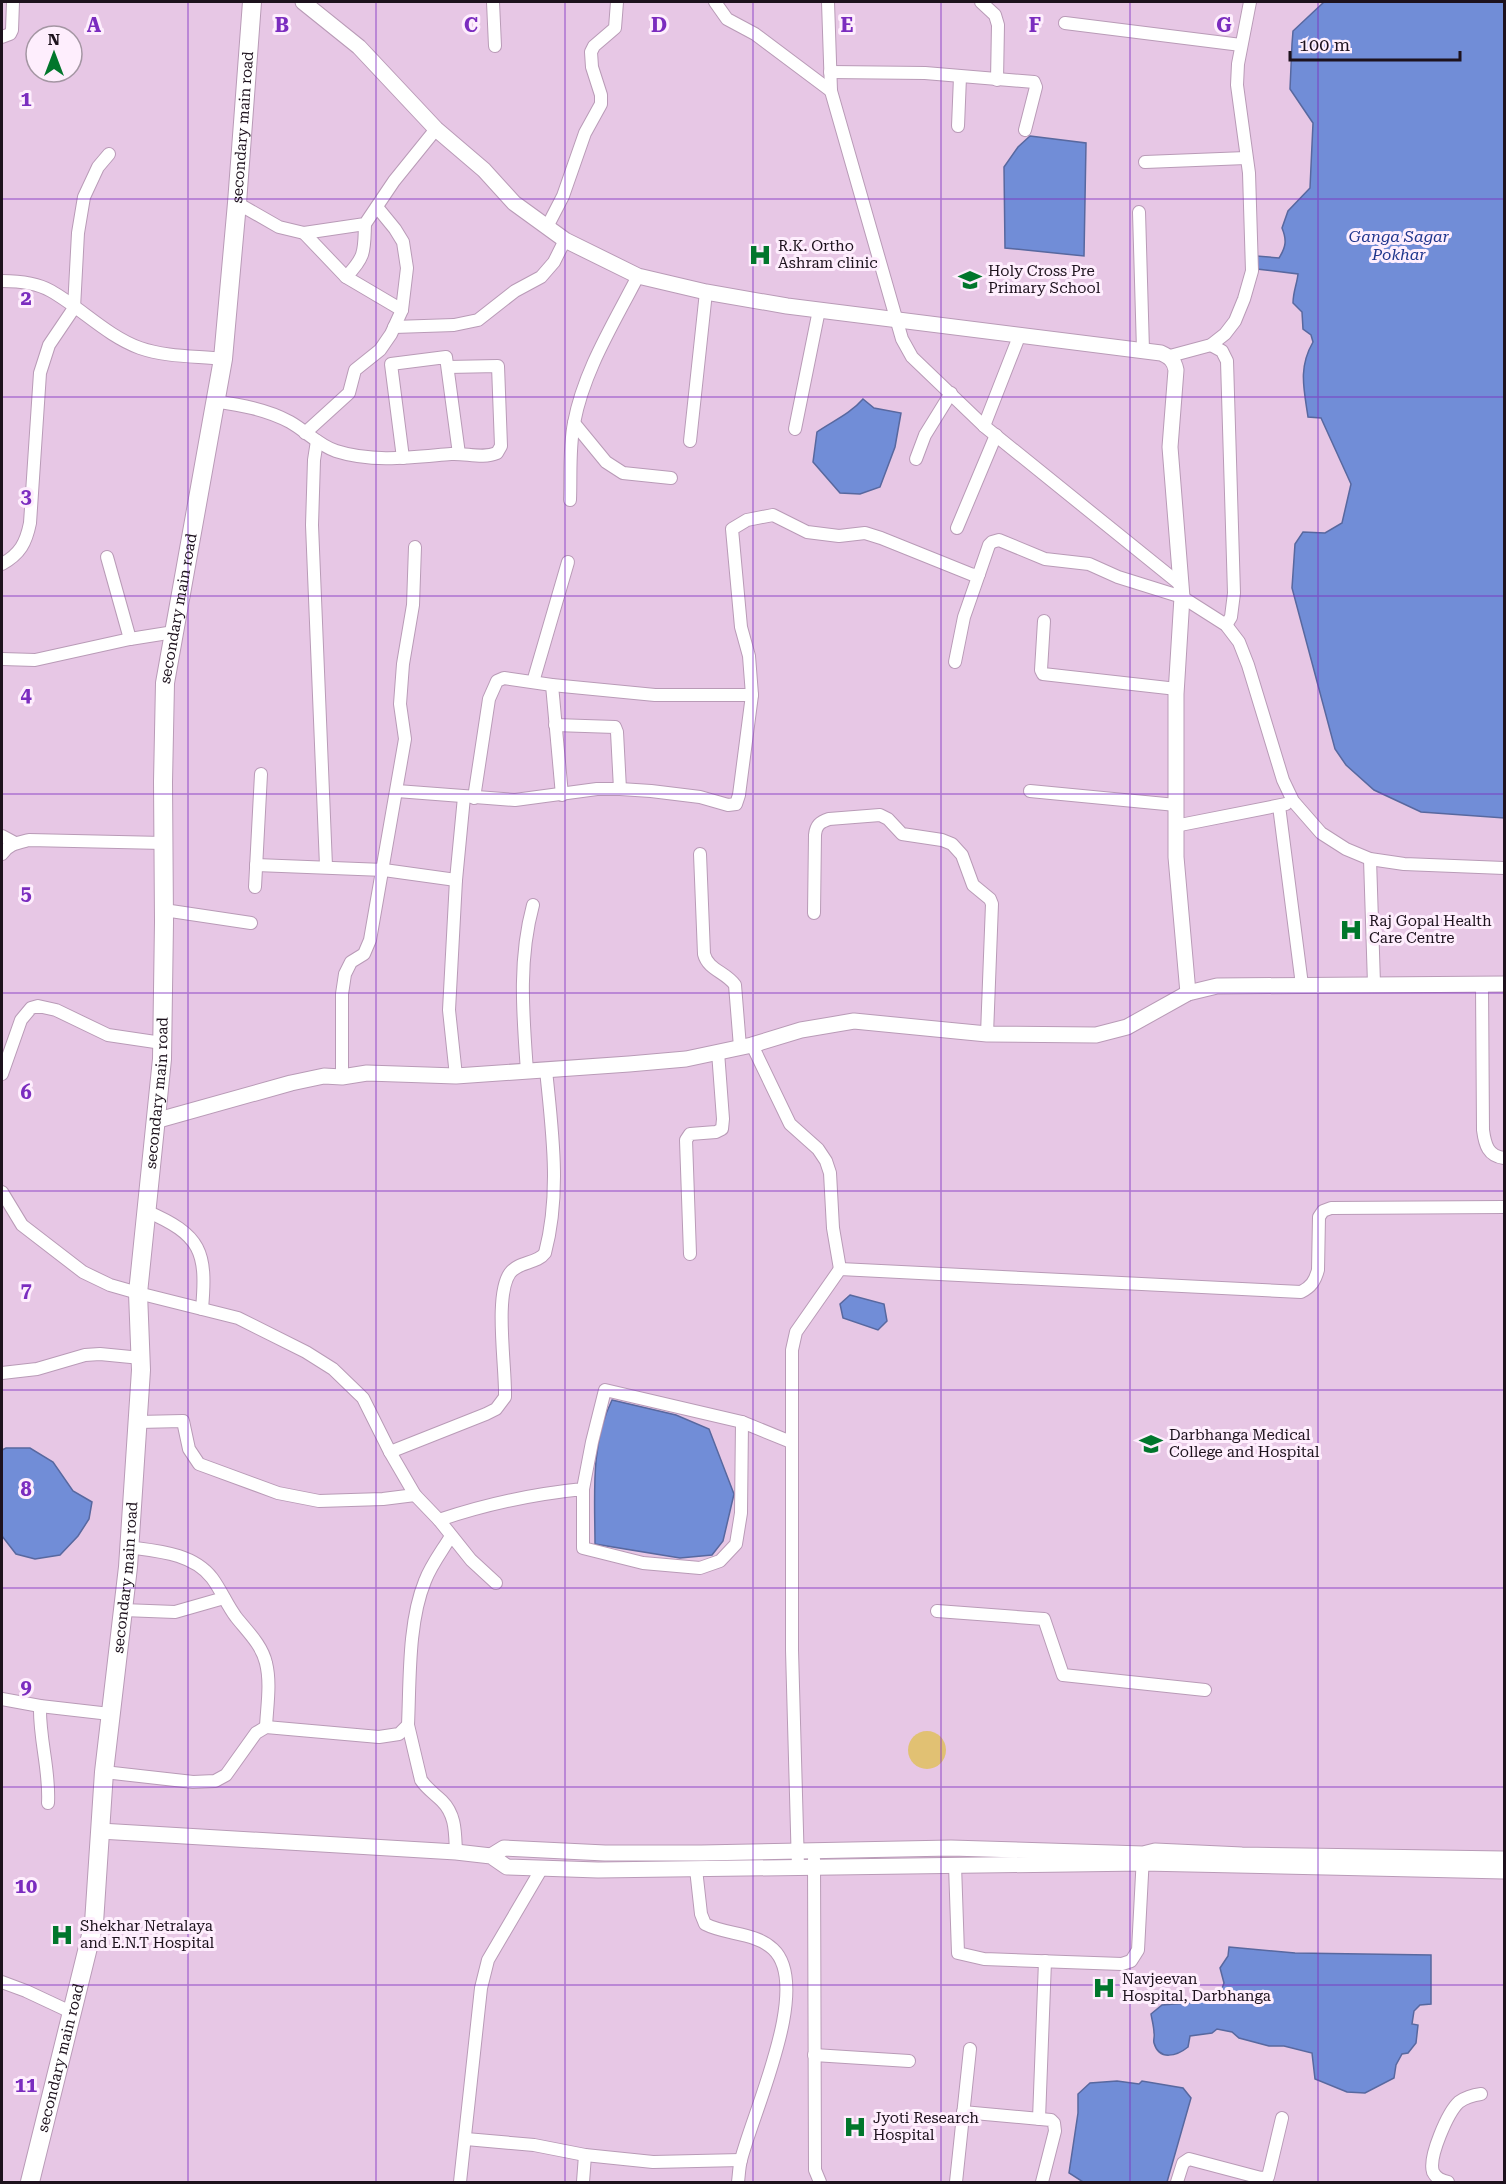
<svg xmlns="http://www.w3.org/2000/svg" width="1506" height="2184" viewBox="0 0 1506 2184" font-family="'Roboto Serif',serif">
<rect width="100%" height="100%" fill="#e7c7e5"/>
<circle fill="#e1c173" cx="927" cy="1750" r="19"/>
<g fill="#718dd7" stroke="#58689f" stroke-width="1.5">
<path d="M1324,2h180v816l-83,-6 -47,-22 -28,-25 -11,-16 -43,-161 3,-44 8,-12 22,1 17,-10 9,-39 -30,-66 -13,-1c-4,-28 -10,-49 5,-75l-2,-7 -8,-6 -1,-17 -9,-9c0,-11 4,-19 5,-29l-41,-5v-13l22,2c7,-11 8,-18 3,-30l6,-17 22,-23 3,-65 -23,-34 2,-45 1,-13z"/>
<polygon points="1030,136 1086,143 1084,256 1005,248 1004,167 1018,147"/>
<path d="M863,399l11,9 27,5 -6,34 -15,40 -20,7 -20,-1 -27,-31 4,-30c16,-11 33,-18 46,-33z"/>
<polygon points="850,1295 884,1304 887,1321 878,1330 843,1318 840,1304"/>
<path d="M612,1400l64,15 33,14 25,65 -11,47 -11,14 -32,3 -85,-14c0,-47 -5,-100 17,-144z"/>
<polygon points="6,1448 30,1448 53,1462 73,1491 92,1502 89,1519 78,1536 60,1555 35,1559 16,1554 2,1536 2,1450"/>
<path d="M1229,1947l66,6 136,2v49l-11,1 -6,6 -2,13 6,1 -2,18 -8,10 -6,1 -6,11 -2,13 -29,15 -18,-1 -32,-13 -3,-26 -28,-7h-15l-30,-8 -7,-6 -15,-3 -5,4 -22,3 -2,11c-11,9 -29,14 -34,-4 -1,-3 1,-7 0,-10 0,-6 -2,-13 -3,-19l11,-9 38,-3 19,-6 5,-13 -4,-15 8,-12z"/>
<polygon points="1117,2081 1139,2084 1142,2081 1183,2088 1191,2098 1167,2182 1083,2182 1069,2173 1078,2113 1078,2094 1090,2083"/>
</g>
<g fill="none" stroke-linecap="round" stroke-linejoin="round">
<g stroke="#b99bb7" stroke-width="14">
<g id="minor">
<polyline points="493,2 495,46"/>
<polyline points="715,2 727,19 755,34 831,91"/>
<polyline points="828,2 831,91 902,339 912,357 984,426 1181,585"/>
<polyline points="981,2 995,15 998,25 997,80"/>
<polyline points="1065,23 1241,45"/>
<polyline points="2,37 10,34 12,30 13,2"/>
<polyline points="830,72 925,73 1034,82 1036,87 1025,130"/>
<polyline points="958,126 960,77"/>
<polyline points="1145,162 1246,158"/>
<polyline points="237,203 279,227 304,233 365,224 394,181 436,129"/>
<polyline points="1139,212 1143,350"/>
<polyline points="547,227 563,196 585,133 601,104 601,95 592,67 591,52 594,46 615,28 617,2"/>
<polyline points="304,233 346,277 402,310"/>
<path d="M346,277c20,-21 18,-26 19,-53"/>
<path d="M2,281c15,0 35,2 49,10 30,17 56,45 89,57 26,9 56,8 83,11"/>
<polyline points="394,327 454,325 478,320 515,291 541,277 554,262 565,240"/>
<polyline points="1211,345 1222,351 1227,361 1234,593 1231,617 1226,625"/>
<polyline points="1170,356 1211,345 1225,334 1235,321 1244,299 1252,271 1249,173 1237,85 1238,64 1250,2"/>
<path d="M214,401c26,4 52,8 76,21 16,9 28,23 46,29 37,12 78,6 115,3 15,-1 32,5 46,-1l4,-7 -3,-80 -50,1"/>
<polyline points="574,423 606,462 623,473 671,478"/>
<polyline points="984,426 1020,334"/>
<polyline points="795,429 819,310"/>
<polyline points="305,433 349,393 355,370 380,350 391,334 402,310 407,268 403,242 395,229 377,207"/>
<polyline points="317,441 314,460 312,525 326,866"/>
<polyline points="690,441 706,292"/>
<polyline points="403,458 391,364 446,357 459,454"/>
<polyline points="916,459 925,435 951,393"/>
<path d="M570,500c1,-25 -1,-52 4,-77 10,-53 40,-100 64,-147"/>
<polyline points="957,528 996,435"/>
<polyline points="107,557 130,639"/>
<path d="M2,564c18,-10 24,-21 28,-41l10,-150 9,-28 25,-37 4,-75 6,-36 14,-30 11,-13"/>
<polyline points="1044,621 1041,670 1043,674 1177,689"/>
<polyline points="2,659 35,660 130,639 174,632"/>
<polyline points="955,662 964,617 979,574"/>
<polyline points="533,682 568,562"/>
<polyline points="552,685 562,795"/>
<polyline points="555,725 615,727 617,732 620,789"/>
<polyline points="397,791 515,800 597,789 620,789 651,791 700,797 728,805 736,804 739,795 752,695 749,656 741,627 732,529 747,520 773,515 807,532 839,536 865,533 881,538 973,575 979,574 989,545 992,542 999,540 1045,559 1089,564 1118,577 1182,597 1226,625 1239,642 1248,665 1283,780 1293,801 1321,833 1346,849 1370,859 1404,864 1504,868"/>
<polyline points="1030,791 1176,805"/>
<polyline points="474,798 489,699 497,681 504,678 552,685 655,695 752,695"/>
<polyline points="1279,806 1302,985"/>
<polyline points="1175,826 1286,804"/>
<polyline points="2,836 15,843"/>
<path d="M2,854c7,-10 15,-11 27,-14l134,3"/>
<path d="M700,854l4,100c4,16 22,18 31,31l5,62"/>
<polyline points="1370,859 1374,984"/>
<polyline points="256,865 384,870 456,880"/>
<polyline points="255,887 261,774"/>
<polyline points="164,910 251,923"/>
<path d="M814,913l1,-78c1,-10 5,-13 14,-16l51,-4 8,4 14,15 40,6 10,4 10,11 11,30 17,14 2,5 -5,130"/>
<path d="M1482,984l1,146c2,15 5,26 21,28"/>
<polyline points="752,1045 790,1124 818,1149 826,1161 830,1173 833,1228 840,1269"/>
<path d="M527,1071c-4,-56 -9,-111 6,-166"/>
<polyline points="2,1074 21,1020 31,1008 38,1006 56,1010 108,1035 162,1043"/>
<polyline points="456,1076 449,1010 456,880 464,797"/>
<polyline points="342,1077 342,994 345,974 351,962 364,954 370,940 405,739 400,704 403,664 413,605 415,547"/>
<polyline points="2,1192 22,1225 83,1272 110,1285 138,1293 238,1318 306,1352 333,1369 363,1398 390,1452 415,1495 439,1520 471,1560 496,1583"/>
<path d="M146,1211c56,24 61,41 56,98"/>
<polyline points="690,1254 686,1140 690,1134 716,1132 722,1129 723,1119 718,1052"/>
<polyline points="2,1373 37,1369 85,1355 100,1354 141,1358"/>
<polyline points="138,1422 183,1421 189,1449 199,1464 278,1493 319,1501 383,1499 415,1495"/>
<polyline points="742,1422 791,1442"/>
<path d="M390,1452l96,-38 10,-5 9,-12c1,-29 -11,-102 5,-124 9,-12 27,-9 35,-20 16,-60 7,-123 1,-183"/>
<path d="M439,1520c47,-16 94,-26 144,-31l9,-47 13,-52 137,32 -1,91 -5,31 -16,17 -20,7 -57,-5 -60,-15v-59"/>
<path d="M128,1547c29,4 65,6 84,31 9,12 15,27 24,39 11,14 26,28 30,46 5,20 1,43 0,64"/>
<polyline points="123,1610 175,1612 224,1598"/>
<polyline points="937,1611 1044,1619 1063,1675 1205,1690"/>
<polyline points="2,1699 40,1706 110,1714"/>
<path d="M40,1706c-1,33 10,64 8,97"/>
<path d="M408,1725l13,55c6,9 14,14 21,21 14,14 13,32 14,51"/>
<path d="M104,1772l89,10 22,-1 11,-6 30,-42 10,-6 113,10 20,-3 9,-9c2,-44 0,-103 17,-144 6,-16 17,-30 26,-45"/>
<polyline points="814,1859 815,2170 820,2182"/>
<polyline points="955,1865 958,1953 984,1959 1122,1964 1131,1961 1138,1950 1143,1856"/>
<path d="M798,1867l-6,-217v-300l4,-18 44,-63 461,23c10,-5 14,-11 17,-22l1,-53 4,-6 8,-3 173,-1"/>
<path d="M696,1869l5,45 4,10c21,11 50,8 68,25 40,37 -21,165 -32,211 -2,7 -2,15 -3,22"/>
<polyline points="2,1982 26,1991 73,2013"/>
<polyline points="814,2055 909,2061"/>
<polyline points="963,2112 1051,2120 1054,2123 1055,2131 1042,2182"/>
<polyline points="1039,2119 1045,1961"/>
<polyline points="466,2139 534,2145 585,2155 653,2162 741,2160"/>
<polyline points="460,2182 481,1988 488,1960 542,1868"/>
<polyline points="583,2182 585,2155"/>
<polyline points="956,2182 970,2049"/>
<polyline points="1177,2182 1183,2163 1189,2159 1261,2178 1268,2177 1282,2118"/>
<path d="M1448,2182c-6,-1 -12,-4 -15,-10 -5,-15 15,-60 26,-70 7,-5 14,-7 22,-8"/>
</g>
</g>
<g stroke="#b99bb7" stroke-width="17">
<g id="tertiary">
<path d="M303,2l56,45 77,82 48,41 30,33 51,37 73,36 68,16 81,14 374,47c9,4 13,7 15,17l-6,77 12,150 -6,97v163l12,136"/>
<polyline points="155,1121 291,1083 324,1076 342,1077 367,1073 456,1076 629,1064 686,1059 752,1045 801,1030 854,1021 987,1034 1096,1035 1127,1027 1188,993 1217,986 1504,984"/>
<polyline points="100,1831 456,1852 491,1856 507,1867 598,1870 1143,1863 1504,1871"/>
<polyline points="491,1856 504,1848 605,1853 701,1853 951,1848 1143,1854 1155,1851 1242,1855 1504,1859"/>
</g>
</g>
<g stroke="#b99bb7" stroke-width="20">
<g id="secondary">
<path id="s1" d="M30,2182l64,-259 10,-151 24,-205 13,-197 -3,-77 24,-234 2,-137 -1,-140 2,-99 58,-324 14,-156 15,-201"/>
</g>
</g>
<use href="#minor" stroke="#fff" stroke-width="12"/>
<use href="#tertiary" stroke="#fff" stroke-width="15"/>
<use href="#secondary" stroke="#fff" stroke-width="18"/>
</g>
<path fill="none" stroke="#7b2cbf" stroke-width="1.5" stroke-opacity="0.55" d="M188,2v2180M376,2v2180M565,2v2180M753,2v2180M941,2v2180M1130,2v2180M1318,2v2180M2,199h1502M2,397h1502M2,596h1502M2,794h1502M2,993h1502M2,1191h1502M2,1390h1502M2,1588h1502M2,1787h1502M2,1985h1502"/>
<defs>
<g id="hospital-bare" transform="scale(1.8)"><path d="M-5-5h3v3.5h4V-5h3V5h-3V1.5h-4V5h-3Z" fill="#01762c" stroke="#feeefd" stroke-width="2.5" paint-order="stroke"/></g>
<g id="school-bare" transform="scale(1.8)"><path d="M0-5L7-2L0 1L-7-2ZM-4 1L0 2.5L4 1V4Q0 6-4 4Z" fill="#01762c" stroke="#feeefd" stroke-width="2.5" paint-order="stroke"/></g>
<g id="university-bare" transform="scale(1.8)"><path d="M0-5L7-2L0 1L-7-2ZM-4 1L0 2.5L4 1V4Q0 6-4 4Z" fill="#01762c" stroke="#feeefd" stroke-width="2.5" paint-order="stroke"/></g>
</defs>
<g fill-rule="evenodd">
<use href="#hospital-bare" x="760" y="255"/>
<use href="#school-bare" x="970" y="280"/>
<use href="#hospital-bare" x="1351" y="930"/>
<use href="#university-bare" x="1151" y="1444"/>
<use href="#hospital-bare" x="62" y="1935"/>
<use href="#hospital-bare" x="1104" y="1988"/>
<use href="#hospital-bare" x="855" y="2127"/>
</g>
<g text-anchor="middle" stroke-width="6" stroke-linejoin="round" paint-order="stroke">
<g font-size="15" fill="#1d121d" stroke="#feeefd">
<text dy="5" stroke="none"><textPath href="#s1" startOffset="2072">secondary main road</textPath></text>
<text dy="5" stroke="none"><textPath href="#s1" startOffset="1586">secondary main road</textPath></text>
<text dy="5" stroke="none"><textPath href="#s1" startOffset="1100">secondary main road</textPath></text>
<text dy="5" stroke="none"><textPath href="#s1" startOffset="614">secondary main road</textPath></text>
<text dy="5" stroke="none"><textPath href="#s1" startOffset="128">secondary main road</textPath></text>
</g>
<g font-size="15" fill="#1d121d" stroke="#feeefd" text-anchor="start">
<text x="778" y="251">R.K. Ortho<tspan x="778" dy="17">Ashram clinic</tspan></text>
<text x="988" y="276">Holy Cross Pre<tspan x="988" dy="17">Primary School</tspan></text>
<text x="1369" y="926">Raj Gopal Health<tspan x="1369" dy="17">Care Centre</tspan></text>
<text x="1169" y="1440">Darbhanga Medical<tspan x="1169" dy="17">College and Hospital</tspan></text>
<text x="80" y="1931">Shekhar Netralaya<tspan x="80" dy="17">and E.N.T Hospital</tspan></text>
<text x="1122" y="1984">Navjeevan<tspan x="1122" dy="17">Hospital, Darbhanga</tspan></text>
<text x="873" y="2123">Jyoti Research<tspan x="873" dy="17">Hospital</tspan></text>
</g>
<g font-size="16" font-style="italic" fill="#20368d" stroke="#feeefd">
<text x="1399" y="242">Ganga Sagar<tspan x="1399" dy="18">Pokhar</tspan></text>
</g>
</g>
<g font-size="20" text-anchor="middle" font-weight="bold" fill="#7b2cbf" stroke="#feeefd" stroke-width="6" stroke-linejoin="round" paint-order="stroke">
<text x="94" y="32">A</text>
<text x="282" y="32">B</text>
<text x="471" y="32">C</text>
<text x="659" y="32">D</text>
<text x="847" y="32">E</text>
<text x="1035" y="32">F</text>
<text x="1224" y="32">G</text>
<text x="26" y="106">1</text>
<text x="26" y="305">2</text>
<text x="26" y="503">3</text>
<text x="26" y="702">4</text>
<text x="26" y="900">5</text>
<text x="26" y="1099">6</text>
<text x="26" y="1297">7</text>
<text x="26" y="1496">8</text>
<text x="26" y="1694">9</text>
<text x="26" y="1893">10</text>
<text x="26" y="2092">11</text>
</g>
<rect width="1506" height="2184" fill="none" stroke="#1d121d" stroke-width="6"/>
<g transform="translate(54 54)"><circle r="28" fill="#feeefd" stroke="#a496a3" stroke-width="1.5"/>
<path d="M0-4.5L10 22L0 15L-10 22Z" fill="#01762c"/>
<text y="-9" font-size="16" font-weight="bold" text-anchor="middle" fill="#1d121d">N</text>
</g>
<path d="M1290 51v9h170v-9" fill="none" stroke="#1d121d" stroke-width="3"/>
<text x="1299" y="51" font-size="18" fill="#1d121d" stroke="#feeefd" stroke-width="4.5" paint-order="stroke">100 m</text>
</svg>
